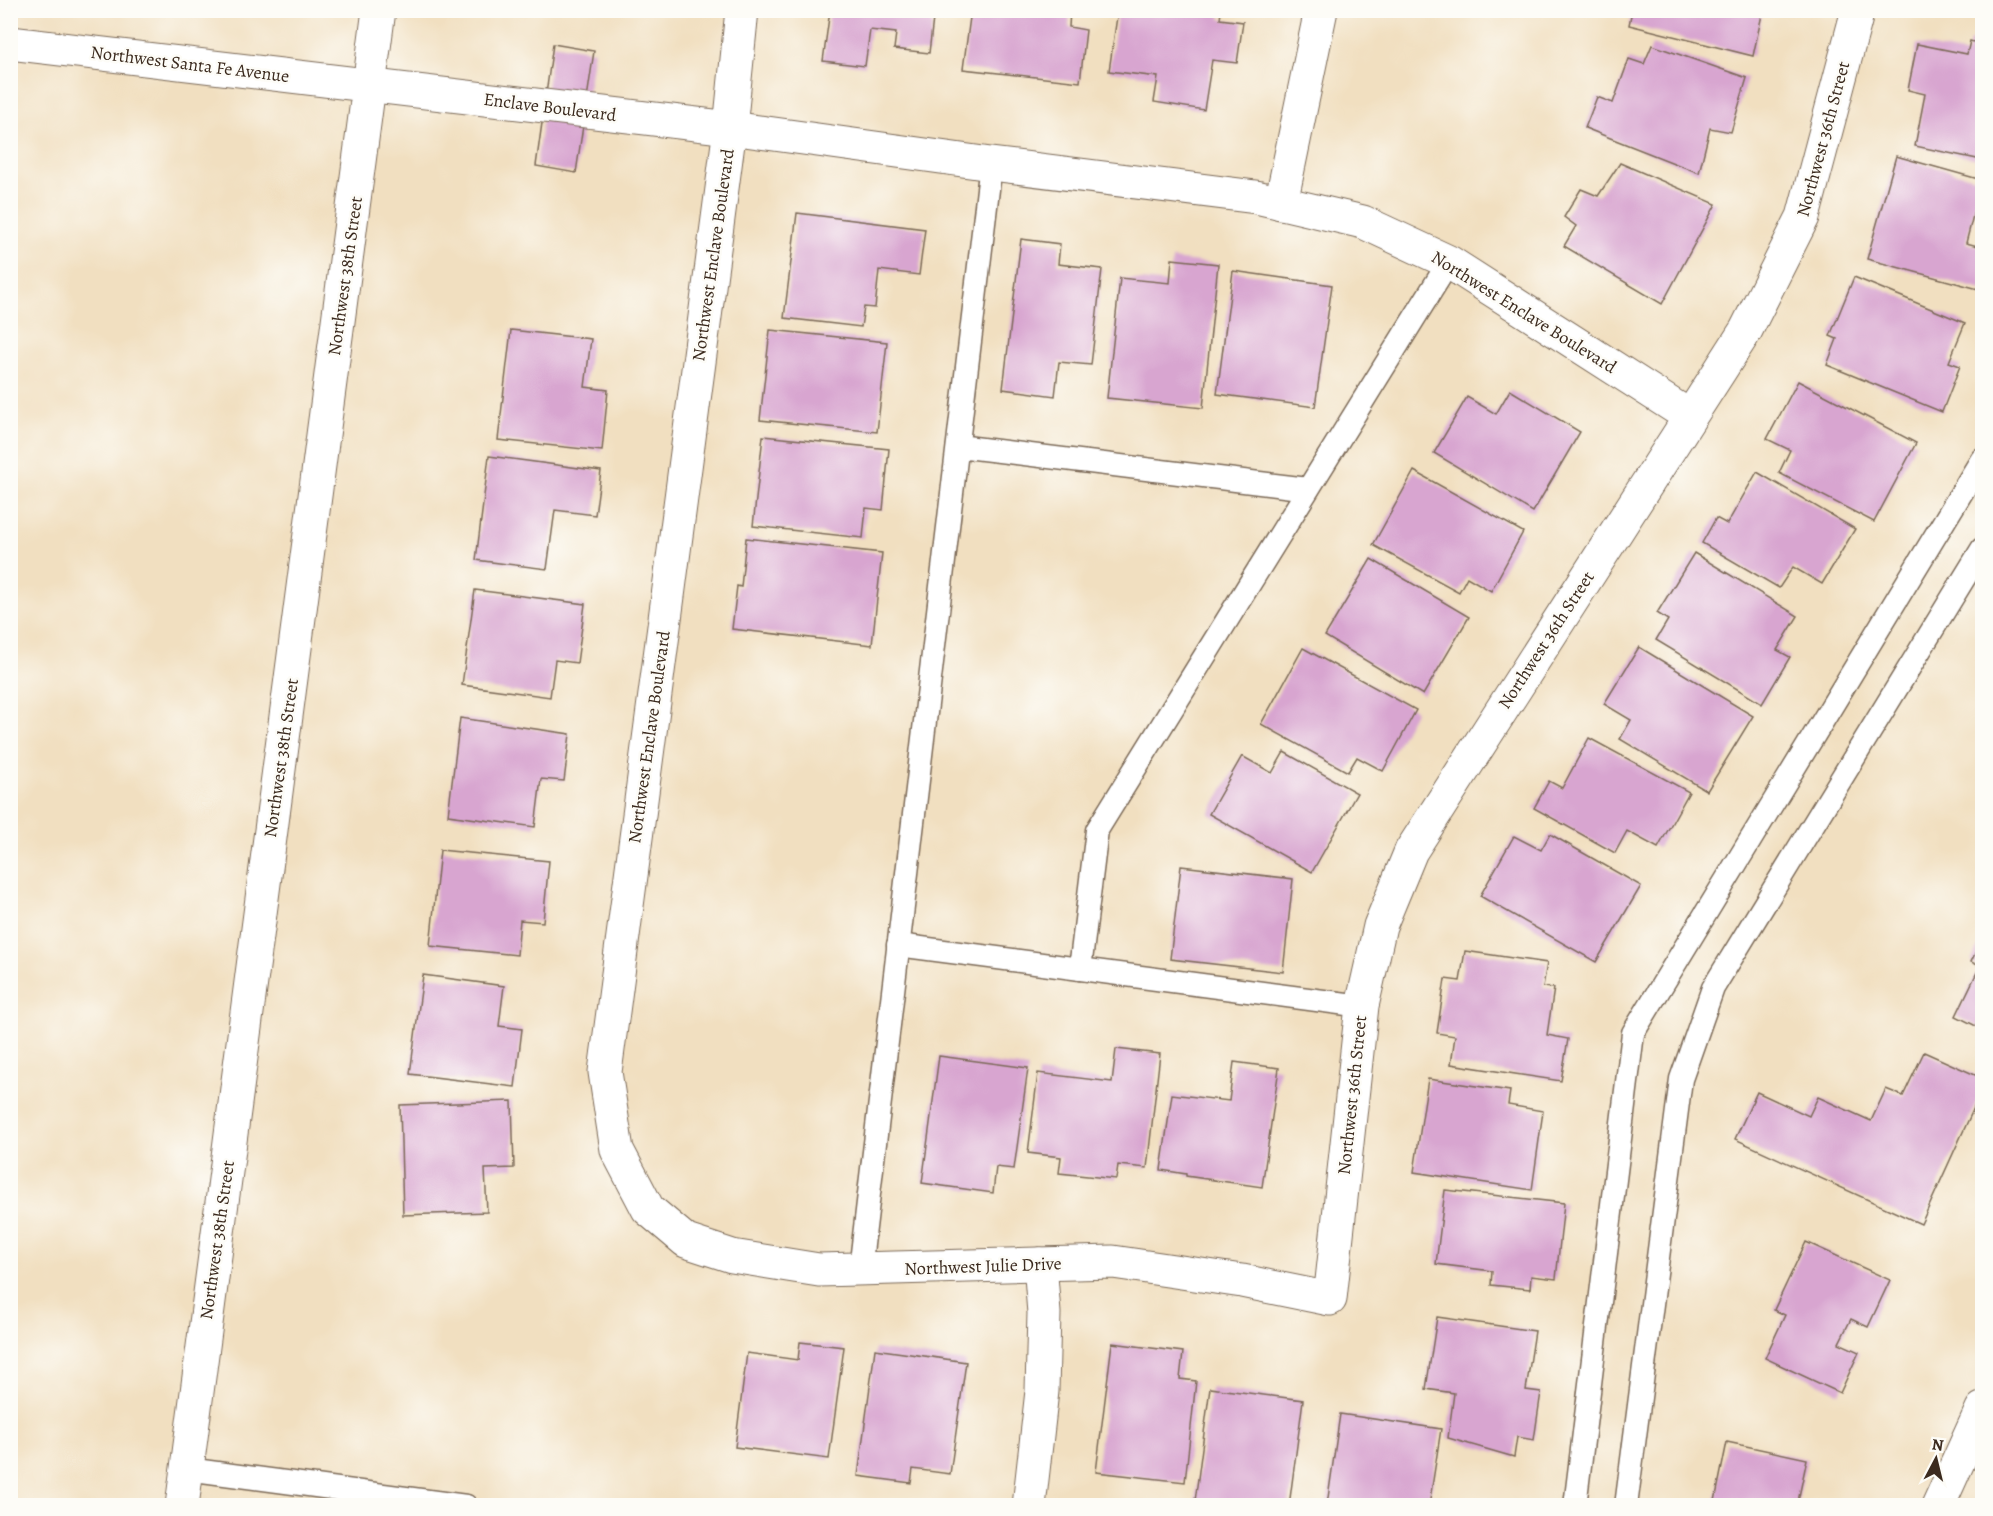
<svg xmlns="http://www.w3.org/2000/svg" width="1993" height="1516" viewBox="0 0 1993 1516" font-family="Alegreya,serif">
<rect width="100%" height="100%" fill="#fdfcf7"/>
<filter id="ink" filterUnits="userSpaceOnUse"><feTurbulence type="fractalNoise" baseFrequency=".0167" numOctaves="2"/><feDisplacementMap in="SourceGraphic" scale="12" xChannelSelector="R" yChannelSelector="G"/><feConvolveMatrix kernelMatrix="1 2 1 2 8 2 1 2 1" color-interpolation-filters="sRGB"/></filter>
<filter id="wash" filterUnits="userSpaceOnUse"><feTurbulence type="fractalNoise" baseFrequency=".008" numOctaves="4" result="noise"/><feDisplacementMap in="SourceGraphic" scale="24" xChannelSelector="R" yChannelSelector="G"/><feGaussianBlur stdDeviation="1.35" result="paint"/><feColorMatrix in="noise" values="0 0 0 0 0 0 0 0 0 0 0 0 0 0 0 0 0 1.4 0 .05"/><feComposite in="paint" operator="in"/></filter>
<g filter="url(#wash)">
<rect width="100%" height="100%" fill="#f1dfc0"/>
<g id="blocks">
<g fill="#d8a5d0">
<polygon points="830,10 934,10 929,53 894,49 896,33 870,30 865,66 823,61"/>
<polygon points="971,10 1070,10 1069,27 1086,30 1080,82 963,69"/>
<polygon points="1118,10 1221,10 1220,19 1243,22 1237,63 1212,60 1204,110 1154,102 1158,77 1109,71"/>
<polygon points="1632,10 1763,10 1753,56 1629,25"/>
<polygon points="1970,41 1982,44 1982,160 1915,146 1925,94 1908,90 1917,44 1967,54"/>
<polygon points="553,44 594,51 576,173 536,166"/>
<polygon points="1652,45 1747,78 1731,132 1710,128 1699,173 1585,128 1597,97 1613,103 1629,59 1644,64"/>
<polygon points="1896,156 1982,180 1966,243 1982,247 1982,290 1867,259"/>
<polygon points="1620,163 1716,204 1662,304 1564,246 1576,226 1564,217 1581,189 1598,196"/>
<polygon points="797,213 925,229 919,275 879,270 875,308 864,307 861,327 784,318"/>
<polygon points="1021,239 1060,244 1058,264 1102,269 1091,365 1059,362 1055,396 1003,389"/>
<polygon points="1172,259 1218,264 1203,408 1107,398 1120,278 1170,283"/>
<polygon points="1233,271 1332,285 1315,407 1217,394"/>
<polygon points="1854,277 1965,323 1949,362 1960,366 1942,412 1827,365 1837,339 1830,336"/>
<polygon points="511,330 591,339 585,387 608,390 602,451 498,440"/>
<polygon points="770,330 887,342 877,432 760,420"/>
<polygon points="1798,381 1916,443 1874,522 1779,473 1790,450 1767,439"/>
<polygon points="1510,390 1580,432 1533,512 1434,453 1467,397 1496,414"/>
<polygon points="763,436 889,449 883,510 866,508 863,538 753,526"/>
<polygon points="489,456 601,471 595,515 555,510 547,569 476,560"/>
<polygon points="1414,471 1523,532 1491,591 1467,577 1459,592 1373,545"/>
<polygon points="1757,472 1855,529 1822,584 1793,567 1779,588 1702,543 1716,518 1727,524"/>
<polygon points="746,538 882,553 872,645 732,629 737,586 741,587"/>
<polygon points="1694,553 1798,616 1777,650 1790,657 1762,704 1656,640 1668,620 1657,613"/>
<polygon points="1371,559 1469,617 1423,695 1325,636"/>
<polygon points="475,590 585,604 577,663 555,660 550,697 462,685"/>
<polygon points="1639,647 1753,716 1707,791 1620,739 1631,720 1604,704"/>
<polygon points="1303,648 1416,710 1383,771 1357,757 1348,772 1261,724"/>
<polygon points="460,718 570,734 564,781 541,779 535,827 448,815"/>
<polygon points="1589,738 1689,792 1658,848 1627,831 1615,853 1534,808 1549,781 1562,788"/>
<polygon points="1284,752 1357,793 1312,872 1209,814 1242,756 1272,773"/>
<polygon points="1550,834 1641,886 1596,962 1480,896 1514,836 1541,850"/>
<polygon points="440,850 549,861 543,922 520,920 517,955 430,946"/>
<polygon points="1181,866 1293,879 1283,972 1170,959"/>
<polygon points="1982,939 1982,1029 1956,1016 1980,966 1971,962"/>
<polygon points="1465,951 1547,963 1543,987 1554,988 1547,1035 1568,1039 1561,1081 1451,1064 1455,1036 1437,1033 1445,979 1460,981"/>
<polygon points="423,975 504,986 499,1026 522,1029 515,1087 410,1074"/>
<polygon points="1116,1049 1160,1054 1147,1168 1118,1165 1116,1179 1059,1173 1061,1157 1028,1153 1038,1073 1112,1082"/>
<polygon points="1924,1052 1982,1078 1982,1090 1921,1224 1735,1139 1757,1092 1809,1116 1818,1097 1871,1121 1886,1089 1903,1096"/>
<polygon points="939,1056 1028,1068 1014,1169 996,1167 993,1193 922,1183"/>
<polygon points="1234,1062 1279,1068 1262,1187 1186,1176 1186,1174 1161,1170 1172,1094 1229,1101"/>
<polygon points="1428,1079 1510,1091 1508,1105 1543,1111 1532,1190 1414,1172"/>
<polygon points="512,1101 514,1168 485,1169 487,1212 403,1215 400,1105"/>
<polygon points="1445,1190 1564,1203 1556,1279 1531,1276 1530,1289 1491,1285 1492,1271 1436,1264"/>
<polygon points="1806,1242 1890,1280 1868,1327 1851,1319 1839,1343 1859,1352 1840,1393 1765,1358 1785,1315 1774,1310"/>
<polygon points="1437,1317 1535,1331 1526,1390 1541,1392 1534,1440 1517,1437 1514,1457 1448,1438 1454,1393 1426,1389"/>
<polygon points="800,1342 844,1347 829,1459 735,1447 747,1353 798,1360"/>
<polygon points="1112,1343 1183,1352 1180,1379 1196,1381 1185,1482 1096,1472"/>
<polygon points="875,1349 966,1362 950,1474 913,1469 911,1483 858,1476"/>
<polygon points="1210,1388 1303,1400 1289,1506 1227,1506 1195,1501"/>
<polygon points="1340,1414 1441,1429 1429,1506 1327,1505"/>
<polygon points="1727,1442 1807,1459 1797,1506 1714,1506"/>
</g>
</g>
</g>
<g filter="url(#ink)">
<use href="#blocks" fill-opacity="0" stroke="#7b6957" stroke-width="1.5"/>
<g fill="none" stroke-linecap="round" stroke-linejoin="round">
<g stroke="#7b6957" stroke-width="25">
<g id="service">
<polyline points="958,446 1308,489"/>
<polyline points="898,945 1362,1006"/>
<polyline points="1080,969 1097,830 1449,262"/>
<polyline points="860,1270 991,164"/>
<polyline points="187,1469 466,1506"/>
<polyline points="1575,1506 1633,1033 1982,459"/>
<polyline points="1626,1506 1681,1079 1713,988 1982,549"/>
</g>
</g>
<g stroke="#7b6957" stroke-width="35">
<g id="minor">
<polyline points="10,43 730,128 742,10"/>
<polyline points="1281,203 1321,10"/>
<polyline points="1689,416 1449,262 1363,222 1256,197 991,164 730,128 605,1072 617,1150 648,1209 686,1241 732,1256 819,1270 1113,1262 1242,1281 1330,1299 1362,1006 1380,926 1411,851 1746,330 1803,217 1858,10"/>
<polyline points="1029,1506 1042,1391 1044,1313 1040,1264"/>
<polyline points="1938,1506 1982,1409"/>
</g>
</g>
<g stroke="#7b6957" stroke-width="35">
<polyline id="secondary" points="182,1506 379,10"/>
</g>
<use href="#service" stroke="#fff" stroke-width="22"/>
<use href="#minor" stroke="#fff" stroke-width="33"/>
<use href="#secondary" stroke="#fff" stroke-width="33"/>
</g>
</g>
<g text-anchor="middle" stroke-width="5" stroke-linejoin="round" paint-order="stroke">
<g font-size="18" fill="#3b2a1e" stroke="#fdfcf7">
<text transform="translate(190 64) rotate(7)" y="6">Northwest Santa Fe Avenue</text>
<text transform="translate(550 107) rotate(7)" y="6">Enclave Boulevard</text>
<text transform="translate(1823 139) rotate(-75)" y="6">Northwest 36th Street</text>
<text transform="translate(713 255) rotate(-82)" y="6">Northwest Enclave Boulevard</text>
<text transform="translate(345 276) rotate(-82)" y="6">Northwest 38th Street</text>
<text transform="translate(1524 312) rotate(32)" y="6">Northwest Enclave Boulevard</text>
<text transform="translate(1546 640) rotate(-57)" y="6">Northwest 36th Street</text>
<text transform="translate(649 737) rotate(-82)" y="6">Northwest Enclave Boulevard</text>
<text transform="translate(281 758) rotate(-82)" y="6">Northwest 38th Street</text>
<text transform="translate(1352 1095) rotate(-84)" y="6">Northwest 36th Street</text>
<text transform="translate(217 1240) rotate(-82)" y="6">Northwest 38th Street</text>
<text transform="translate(983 1266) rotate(-2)" y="6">Northwest Julie Drive</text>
</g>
</g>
<rect width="1993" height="1516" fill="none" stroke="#fdfcf7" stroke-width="36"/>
<g transform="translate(1936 1459) rotate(7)" stroke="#fdfcf7" stroke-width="4.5" paint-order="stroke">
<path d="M0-4.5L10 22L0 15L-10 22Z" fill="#3b2a1e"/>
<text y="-9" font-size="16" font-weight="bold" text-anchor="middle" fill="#3b2a1e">N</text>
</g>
</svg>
